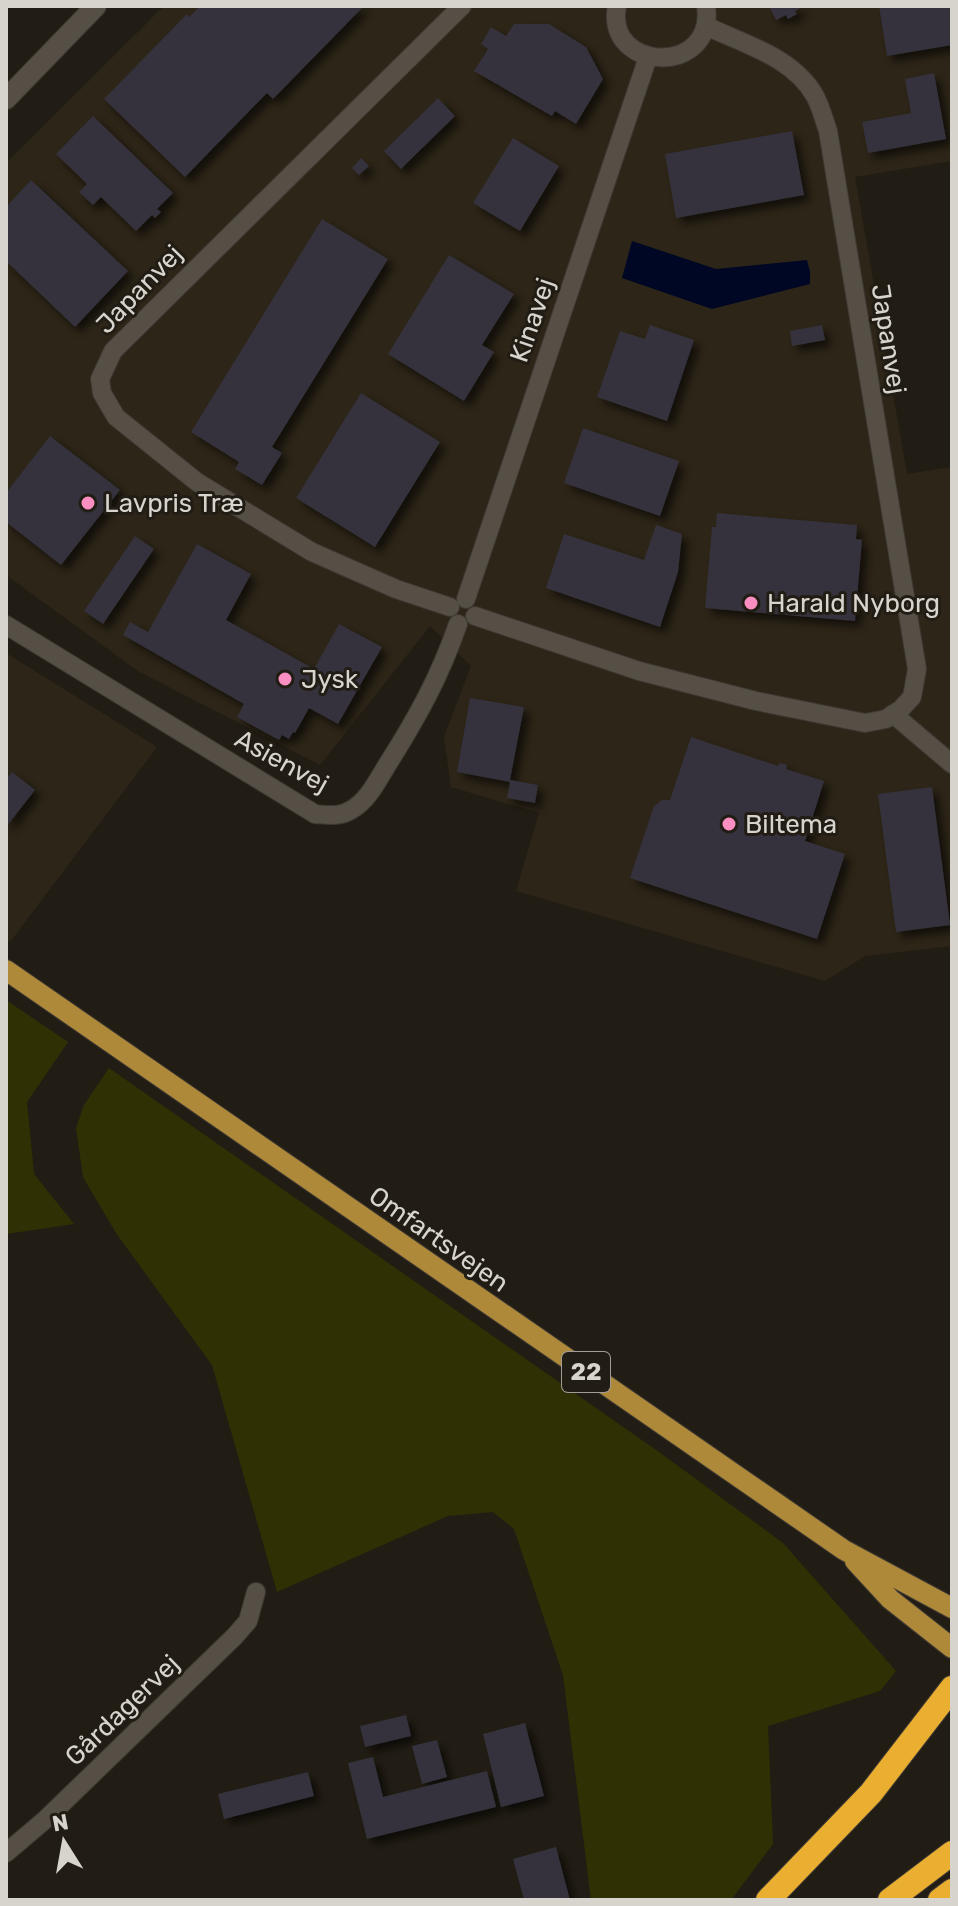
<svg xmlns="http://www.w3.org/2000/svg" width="958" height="1906" viewBox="0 0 958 1906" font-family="Rubik,sans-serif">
<defs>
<filter id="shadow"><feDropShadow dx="6" dy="6" stdDeviation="4" flood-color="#0009"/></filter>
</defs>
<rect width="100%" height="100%" fill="#221d14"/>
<g fill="#2d2517">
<polygon points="164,6 952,6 952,161 855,177 907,474 952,467 952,946 865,956 825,981 516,891 539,813 451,787 444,737 471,666 430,626 320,765 138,671 6,575 6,163"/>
<polygon points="6,653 157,747 10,942 6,939"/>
</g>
<g fill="#2f3104">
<polygon points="6,1000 68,1042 27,1102 34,1174 74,1224 6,1234"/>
<polygon points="109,1068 659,1452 783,1543 896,1671 880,1691 768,1726 773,1844 731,1900 591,1900 563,1675 514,1529 493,1512 448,1516 277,1592 212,1365 116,1233 83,1177 76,1128 84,1105"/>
</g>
<polygon fill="#000725" points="632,241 716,269 807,260 810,272 810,284 712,309 622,278"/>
<g fill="#34323c" filter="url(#shadow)">
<polygon points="200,6 364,6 273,99 267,93 185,177 104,99 187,14 189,17"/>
<polygon points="769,6 805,6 795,11 797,14 788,19 786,15 776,20"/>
<polygon points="879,6 952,6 952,45 887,56"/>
<polygon points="514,24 549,24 586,47 603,79 576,124 555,111 552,116 474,71 488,49 481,44 491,27 506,36"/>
<polygon points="934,73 946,139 868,153 862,122 911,113 905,79"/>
<polygon points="438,98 455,116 401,169 384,151"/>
<polygon points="93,116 173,193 157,209 161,212 155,218 152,215 136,231 101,197 93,205 79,192 87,184 56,154"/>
<polygon points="792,131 804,195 676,218 665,154"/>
<polygon points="513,138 559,166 520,231 473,203"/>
<polygon points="361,158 369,166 359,175 352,168"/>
<polygon points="31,180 128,271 75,327 6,261 6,207"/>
<polygon points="322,219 388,259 272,447 282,453 262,485 235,469 239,462 191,432"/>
<polygon points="449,255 514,294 482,345 494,352 464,401 388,354"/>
<polygon points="650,325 694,340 667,421 597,397 620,331 645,339"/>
<polygon points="822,325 825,340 792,346 790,331"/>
<polygon points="361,393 440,442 375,547 296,498"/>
<polygon points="583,428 679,461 660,516 564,483"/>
<polygon points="50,436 120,490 61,565 6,522 6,493"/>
<polygon points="717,513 857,525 856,539 862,540 855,621 705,608 712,527 716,527"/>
<polygon points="656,525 682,534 678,572 660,627 546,588 564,534 644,560"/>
<polygon points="135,536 154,549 103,624 84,611"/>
<polygon points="197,544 251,574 226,620 314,669 339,624 382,647 338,724 309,708 295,733 293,732 289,739 282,735 279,740 237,717 244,704 123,635 130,622 148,632"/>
<polygon points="470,698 524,707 510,780 538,785 535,803 507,798 510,782 457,772"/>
<polygon points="691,737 778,766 779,763 787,765 786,769 824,781 805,841 845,854 817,939 630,878 654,806 662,800 670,800"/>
<polygon points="12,772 35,790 6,827 6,780"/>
<polygon points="932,787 950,925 896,932 878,794"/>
<polygon points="406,1715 411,1736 365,1747 360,1726"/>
<polygon points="525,1723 544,1796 501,1807 483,1734"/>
<polygon points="437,1740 447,1777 422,1784 412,1746"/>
<polygon points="373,1757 383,1797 487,1771 496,1807 367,1839 348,1763"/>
<polygon points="308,1772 314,1796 224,1819 218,1794"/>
<polygon points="556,1847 570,1900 524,1900 513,1859"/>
</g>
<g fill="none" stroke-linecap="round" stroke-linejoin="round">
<g stroke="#3d3833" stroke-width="20">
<g id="minor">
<path d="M617,6c-13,66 99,71 89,0"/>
<polyline points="466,599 648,57"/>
<polyline points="450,607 396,589 312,552 197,482 116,417 102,393 100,379 113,351 462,6"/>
<path d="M475,616l164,55 117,30 109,22 21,-4 15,-10 11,-12 5,-28 -89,-538c-4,-11 -7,-24 -13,-35 -22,-39 -71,-52 -109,-70"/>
<path d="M6,625l309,189c13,1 25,3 36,-4 18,-10 27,-31 38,-48 29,-46 51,-86 69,-138"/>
<polyline points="893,714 952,764"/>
<polyline points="6,1853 46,1819 235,1636 248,1621 256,1592"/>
</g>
</g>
<g stroke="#3d3833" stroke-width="22">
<polyline id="secondary" points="6,99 96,6"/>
</g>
<g stroke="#3d3833" stroke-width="22">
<g id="primary">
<polyline points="6,970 844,1550 952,1608"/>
<polyline points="855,1561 890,1599 952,1648"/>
</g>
</g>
<g stroke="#3d3833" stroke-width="26">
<g id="motorway">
<polyline points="768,1900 871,1793 952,1688"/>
<polyline points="890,1900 952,1853"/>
<polyline points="940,1900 952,1891"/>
</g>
</g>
<use href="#minor" stroke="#554f45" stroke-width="18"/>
<use href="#secondary" stroke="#554f45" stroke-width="20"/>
<use href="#primary" stroke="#ae8939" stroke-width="20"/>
<use href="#motorway" stroke="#eaaf31" stroke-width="24"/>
</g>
<g fill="#fc8fc1" stroke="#221d14" stroke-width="3">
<circle cx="88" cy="503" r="8"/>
<circle cx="751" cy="603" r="8"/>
<circle cx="285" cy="679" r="8"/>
<circle cx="729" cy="824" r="8"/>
</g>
<g text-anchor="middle" stroke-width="6" stroke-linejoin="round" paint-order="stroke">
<rect fill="#221d14" stroke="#a19d96" stroke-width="2" x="562" y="1352" width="48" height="40" rx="6"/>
<g font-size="24" font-weight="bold" fill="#d7d4ce">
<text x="586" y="1380">22</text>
</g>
<g font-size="26" fill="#d7d4ce" stroke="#221d14">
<text transform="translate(139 289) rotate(-46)" y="9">Japanvej</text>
<text transform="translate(532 320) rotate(-71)" y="9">Kinavej</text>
<text transform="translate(889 339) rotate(81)" y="9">Japanvej</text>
<text transform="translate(282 761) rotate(29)" y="9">Asienvej</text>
<text transform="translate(439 1239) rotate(35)" y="9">Omfartsvejen</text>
<text transform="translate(122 1710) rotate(-44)" y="9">Gårdagervej</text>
</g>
<g font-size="26" fill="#d7d4ce" stroke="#221d14" text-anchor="start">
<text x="104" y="512">Lavpris Træ</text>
<text x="767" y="612">Harald Nyborg</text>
<text x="301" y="688">Jysk</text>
<text x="745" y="833">Biltema</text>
</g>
</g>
<rect width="958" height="1906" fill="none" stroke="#d7d4ce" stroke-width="16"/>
<g transform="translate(64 1842) rotate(349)" stroke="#221d14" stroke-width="6" paint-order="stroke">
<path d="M0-6L14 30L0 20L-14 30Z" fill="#d7d4ce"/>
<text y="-12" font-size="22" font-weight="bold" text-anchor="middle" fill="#d7d4ce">N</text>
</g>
</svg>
